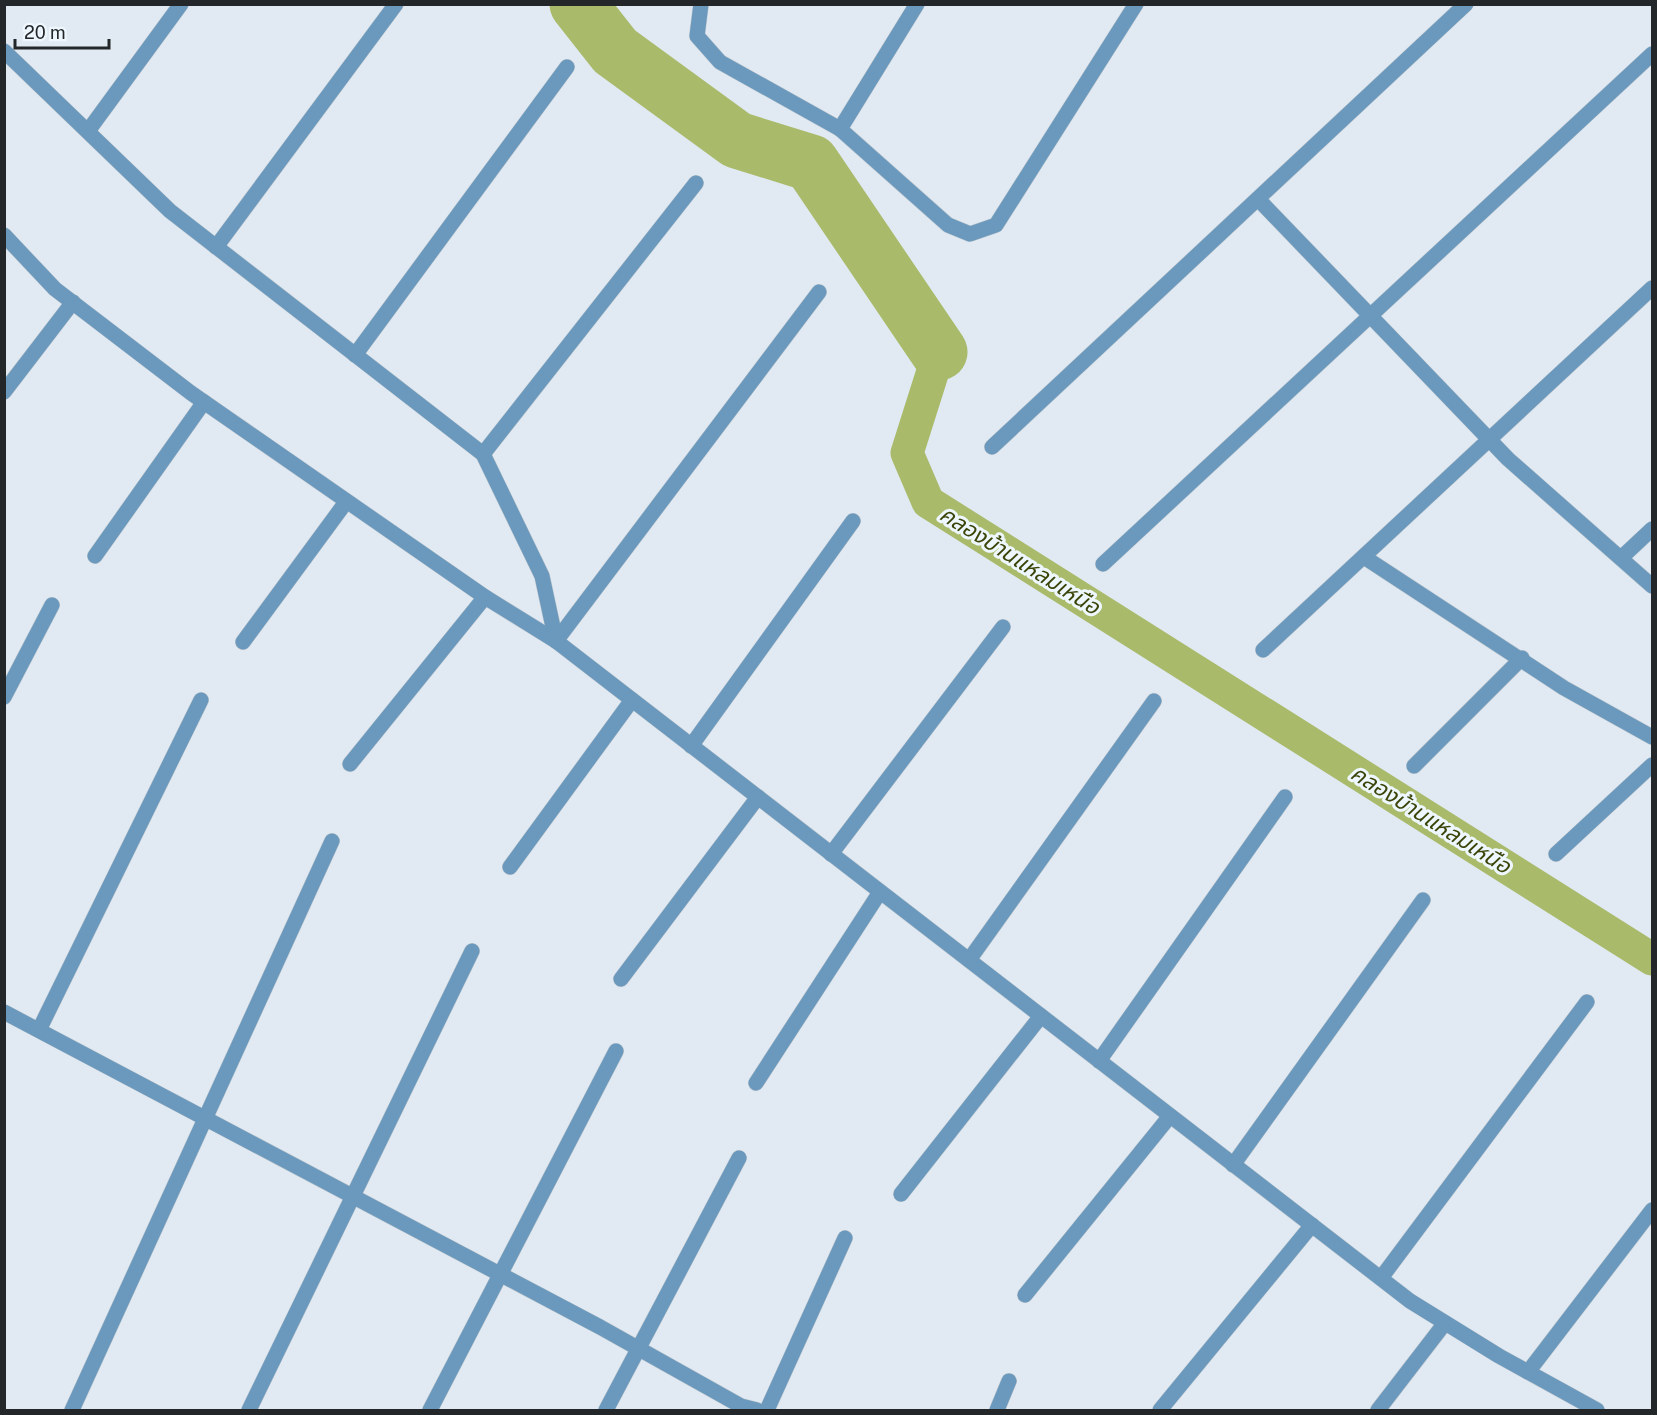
<svg xmlns="http://www.w3.org/2000/svg" width="1657" height="1415" viewBox="0 0 1657 1415" font-family="'Public Sans','Noto Sans Thai',sans-serif">
<rect width="100%" height="100%" fill="#e1eaf2"/>
<g fill="none" stroke-linecap="round" stroke-linejoin="round">
<polyline stroke="#a9ba6b" stroke-width="33" points="939,352 907,453 928,502 1652,959"/>
<polyline stroke="#a9ba6b" stroke-width="57" points="578,4 615,51 737,140 811,163 939,352"/>
<g stroke="#bfc7ce" stroke-width="16">
<g id="street">
<polyline points="701,4 697,36 720,62 840,129 948,225 970,234 996,225 1136,4"/>
<polyline points="4,51 170,211 483,454 542,576 556,641"/>
<polyline points="840,129 917,4"/>
<polyline points="88,131 181,4"/>
<polyline points="1258,199 1508,459 1652,586"/>
<polyline points="4,235 55,289 191,393 485,597 556,641 1410,1301 1499,1356 1597,1410"/>
<polyline points="216,247 396,4"/>
<polyline points="355,355 567,67"/>
<polyline points="4,392 73,302"/>
<polyline points="992,447 1466,4"/>
<polyline points="483,454 696,183"/>
<polyline points="95,556 204,402"/>
<polyline points="1364,557 1564,688 1652,737"/>
<polyline points="1621,558 1652,529"/>
<polyline points="1103,564 1652,54"/>
<polyline points="556,641 819,292"/>
<polyline points="243,642 346,502"/>
<polyline points="1263,650 1652,288"/>
<polyline points="4,697 52,605"/>
<polyline points="691,746 853,521"/>
<polyline points="350,764 485,597"/>
<polyline points="1414,766 1522,658"/>
<polyline points="831,854 1003,627"/>
<polyline points="1556,854 1652,765"/>
<polyline points="510,867 632,700"/>
<polyline points="969,960 1154,701"/>
<polyline points="621,979 758,797"/>
<polyline points="4,1012 600,1327 741,1406 757,1410"/>
<polyline points="39,1030 201,700"/>
<polyline points="1099,1061 1285,797"/>
<polyline points="756,1083 880,892"/>
<polyline points="1233,1165 1423,900"/>
<polyline points="901,1194 1041,1016"/>
<polyline points="1381,1278 1587,1002"/>
<polyline points="1025,1295 1170,1116"/>
<polyline points="1528,1372 1652,1210"/>
<polyline points="72,1410 332,841"/>
<polyline points="249,1410 472,951"/>
<polyline points="430,1410 616,1051"/>
<polyline points="606,1410 739,1158"/>
<polyline points="767,1410 845,1238"/>
<polyline points="997,1410 1009,1381"/>
<polyline points="1160,1410 1312,1225"/>
<polyline points="1378,1410 1445,1323"/>
</g>
</g>
<use href="#street" stroke="#6a99bd" stroke-width="15"/>
</g>
<g text-anchor="middle" stroke-width="6" stroke-linejoin="round" paint-order="stroke">
<g font-size="22" font-style="italic" fill="#3b4508" stroke="#eff7fe">
<text transform="translate(1020 560) rotate(32)" y="8">คลองบ้านแหลมเหนือ</text>
<text transform="translate(1431 819) rotate(32)" y="8">คลองบ้านแหลมเหนือ</text>
</g>
</g>
<rect width="1657" height="1415" fill="none" stroke="#23272a" stroke-width="12"/>
<path d="M15 39v9h94v-9" fill="none" stroke="#23272a" stroke-width="3"/>
<text x="24" y="39" font-size="18" fill="#23272a" stroke="#eff7fe" stroke-width="4.5" paint-order="stroke">20 m</text>
</svg>
